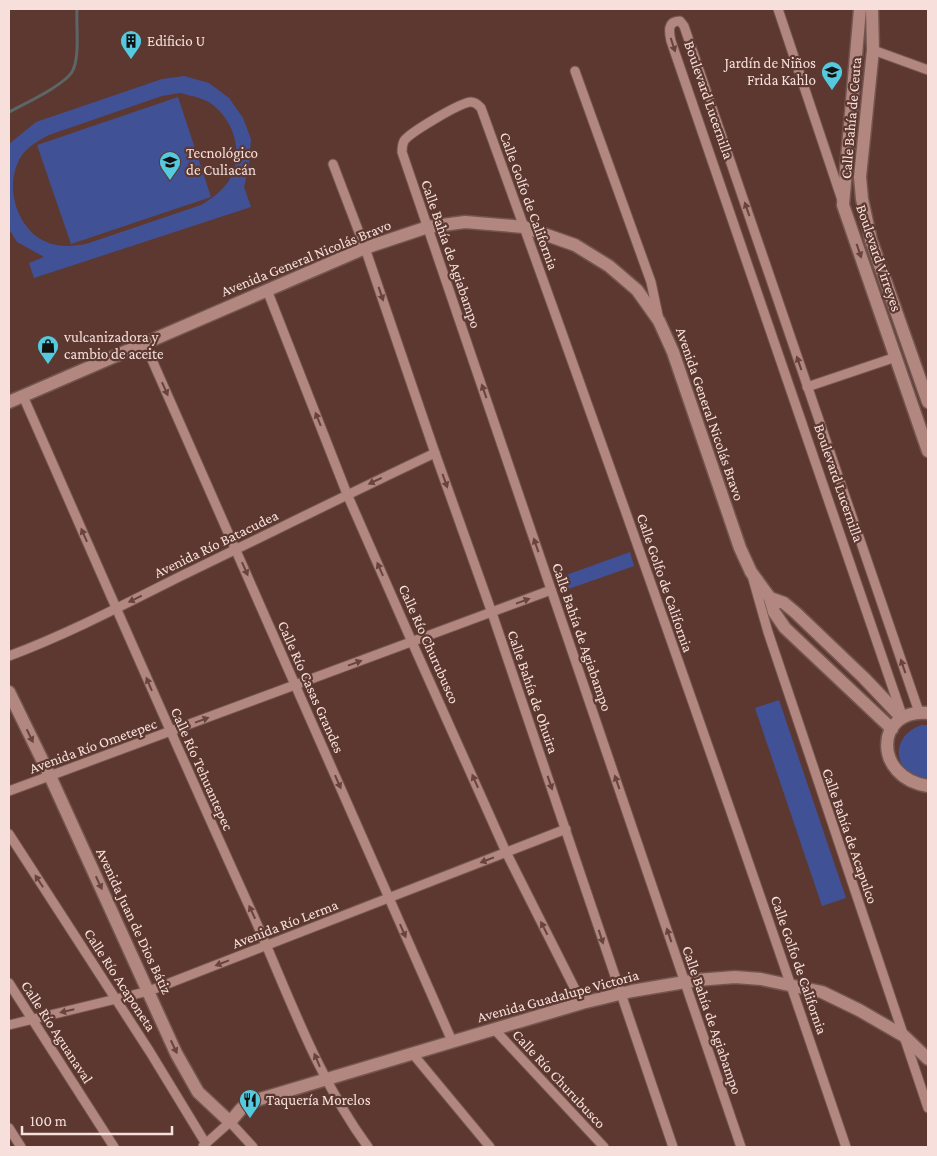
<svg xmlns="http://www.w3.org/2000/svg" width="937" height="1156" viewBox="0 0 937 1156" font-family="'Crimson Pro',serif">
<rect width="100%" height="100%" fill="#5c3831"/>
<g fill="#415195" fill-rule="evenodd">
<path d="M184,76l25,7 20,15 14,20 8,21 -2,27 -5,21 7,20 -217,71 -5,-15 15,-6 -27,-15 -8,-13v-85l27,-22 126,-43zM180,93c12,3 24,5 33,12 23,18 31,52 15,77 -7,10 -17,17 -27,23l-115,39c-12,2 -22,3 -34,0 -35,-10 -50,-59 -30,-89 7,-9 17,-15 27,-20l113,-39z"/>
<polygon points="178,97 211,197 71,244 37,145"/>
<polygon points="630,552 634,566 560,592 555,579"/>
<polygon points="779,700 846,898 822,906 755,708"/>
<path d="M921,725h7v55c-34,-4 -41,-42 -7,-55z"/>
</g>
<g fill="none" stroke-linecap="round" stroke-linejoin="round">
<path stroke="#5d6667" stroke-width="3" d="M9,112c15,-8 58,-28 64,-42 7,-15 3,-44 4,-61"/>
<g stroke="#73554f" stroke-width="11">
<g id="street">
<polyline points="778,9 842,200"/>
<polyline points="873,50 928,70"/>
<polyline points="575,71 651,282 658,315"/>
<polyline points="333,164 365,248 435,453 492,613 673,1147"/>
<polyline points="267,290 347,494 412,642 506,852 582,1003"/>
<polyline points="145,344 452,1041"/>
<polyline points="807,387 896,357"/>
<path d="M23,396c75,170 149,341 226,510 37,81 66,169 119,241"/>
<polyline points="753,579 768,632 928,1108"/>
<path d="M9,656c59,-22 116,-52 172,-80 85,-41 169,-83 254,-123"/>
<path d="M902,715l-231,-674c-2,-9 -4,-20 9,-20l4,5 235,686"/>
<polyline points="9,791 551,590"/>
<polyline points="9,834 150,1052 206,1144"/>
<polyline points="9,983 114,1147"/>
<polyline points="9,1025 149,991 566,829"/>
<polyline points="494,1029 604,1147"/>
<polyline points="412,1053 490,1147"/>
<polyline points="9,1128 21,1147"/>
<polyline points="203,1146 230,1122 253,1147"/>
<path d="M741,1147l-339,-995c0,-4 0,-7 2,-11 5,-8 57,-39 67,-39 5,0 7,3 10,6 125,345 247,691 365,1039"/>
</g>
</g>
<g stroke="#73554f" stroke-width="15">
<g id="secondary">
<polyline points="860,9 843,205 928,451"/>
<polyline points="872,9 873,50 860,177 862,199 871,240 928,402"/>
<polyline points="9,402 365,248 428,227 465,222 524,227 575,245 609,266 637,290 659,321 673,352 740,548 751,572 770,598 774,612 785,628 892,729"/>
<polyline points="770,598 784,603 796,613 864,678 902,718"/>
<polyline points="9,692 50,776 176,1053 198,1092 230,1122 241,1109 250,1102 582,1003 632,991 697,980 735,977 761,979 822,992 859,1010 904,1036 928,1059"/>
<path d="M928,713c-54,-5 -55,65 0,73"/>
</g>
</g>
<use href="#street" stroke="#b1877f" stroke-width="9"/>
<use href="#secondary" stroke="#b1877f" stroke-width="12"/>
</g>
<defs><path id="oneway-solid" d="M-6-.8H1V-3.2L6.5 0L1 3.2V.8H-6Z" transform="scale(1.25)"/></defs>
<g fill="#69443d">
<use href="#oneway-solid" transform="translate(673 45) rotate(72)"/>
<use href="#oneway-solid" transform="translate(747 209) rotate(-109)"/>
<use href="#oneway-solid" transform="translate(859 251) rotate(71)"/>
<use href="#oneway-solid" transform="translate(381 294) rotate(71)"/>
<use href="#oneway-solid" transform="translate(799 363) rotate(-109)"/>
<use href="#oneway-solid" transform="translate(165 389) rotate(66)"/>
<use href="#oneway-solid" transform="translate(484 391) rotate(-109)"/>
<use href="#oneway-solid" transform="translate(318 419) rotate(-112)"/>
<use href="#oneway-solid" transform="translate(375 481) rotate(155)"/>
<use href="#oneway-solid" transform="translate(445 481) rotate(70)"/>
<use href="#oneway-solid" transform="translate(84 535) rotate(-114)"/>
<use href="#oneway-solid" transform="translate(536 545) rotate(-109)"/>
<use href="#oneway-solid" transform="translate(245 569) rotate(66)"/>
<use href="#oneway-solid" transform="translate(380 569) rotate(-114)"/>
<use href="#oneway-solid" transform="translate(135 599) rotate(154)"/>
<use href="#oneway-solid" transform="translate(523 601) rotate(-20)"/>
<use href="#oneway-solid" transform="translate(355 663) rotate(-20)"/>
<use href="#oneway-solid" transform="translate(903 666) rotate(-109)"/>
<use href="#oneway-solid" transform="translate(149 684) rotate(-113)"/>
<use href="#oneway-solid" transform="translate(202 720) rotate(-20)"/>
<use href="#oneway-solid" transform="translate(30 736) rotate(64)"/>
<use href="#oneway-solid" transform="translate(475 781) rotate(-114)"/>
<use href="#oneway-solid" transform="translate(338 782) rotate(66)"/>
<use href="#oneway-solid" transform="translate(617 782) rotate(-109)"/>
<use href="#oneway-solid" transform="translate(550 783) rotate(71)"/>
<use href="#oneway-solid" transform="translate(487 860) rotate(159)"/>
<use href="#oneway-solid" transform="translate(39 881) rotate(-123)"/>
<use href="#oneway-solid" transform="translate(99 883) rotate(65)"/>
<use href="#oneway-solid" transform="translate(252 912) rotate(-115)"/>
<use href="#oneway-solid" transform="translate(544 928) rotate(-117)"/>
<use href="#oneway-solid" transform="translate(403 931) rotate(66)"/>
<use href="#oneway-solid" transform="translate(669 935) rotate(-109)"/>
<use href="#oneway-solid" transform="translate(601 937) rotate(72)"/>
<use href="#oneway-solid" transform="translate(222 963) rotate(159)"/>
<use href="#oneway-solid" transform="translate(67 1011) rotate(167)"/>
<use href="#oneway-solid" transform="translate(174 1047) rotate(65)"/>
<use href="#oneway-solid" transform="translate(317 1060) rotate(-113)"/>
</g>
<defs>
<g id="building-pin" transform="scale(1.125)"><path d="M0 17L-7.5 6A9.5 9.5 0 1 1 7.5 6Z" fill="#55cadf" stroke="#5c3831"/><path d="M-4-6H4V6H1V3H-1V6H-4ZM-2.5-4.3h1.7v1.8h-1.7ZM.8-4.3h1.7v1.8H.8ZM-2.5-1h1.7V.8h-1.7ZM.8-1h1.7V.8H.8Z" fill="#111"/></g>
<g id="school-pin" transform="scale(1.125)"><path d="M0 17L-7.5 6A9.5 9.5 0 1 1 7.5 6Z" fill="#55cadf" stroke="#5c3831"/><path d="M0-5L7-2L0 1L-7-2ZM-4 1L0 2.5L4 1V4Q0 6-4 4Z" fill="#111"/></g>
<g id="university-pin" transform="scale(1.125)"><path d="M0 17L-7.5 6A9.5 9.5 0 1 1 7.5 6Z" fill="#55cadf" stroke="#5c3831"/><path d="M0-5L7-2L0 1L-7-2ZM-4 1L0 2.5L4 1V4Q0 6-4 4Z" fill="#111"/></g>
<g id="shop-pin" transform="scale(1.125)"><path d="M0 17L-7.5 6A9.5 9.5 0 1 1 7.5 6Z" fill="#55cadf" stroke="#5c3831"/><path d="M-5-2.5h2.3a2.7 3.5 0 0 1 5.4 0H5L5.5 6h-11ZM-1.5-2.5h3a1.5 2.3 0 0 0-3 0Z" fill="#111"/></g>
<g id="restaurant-pin" transform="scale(1.125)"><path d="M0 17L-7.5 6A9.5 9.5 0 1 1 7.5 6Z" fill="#55cadf" stroke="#5c3831"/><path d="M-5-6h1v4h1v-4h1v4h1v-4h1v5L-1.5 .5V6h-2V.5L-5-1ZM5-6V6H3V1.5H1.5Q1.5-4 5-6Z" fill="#111"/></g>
</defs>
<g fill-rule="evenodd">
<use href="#building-pin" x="131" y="41"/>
<use href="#school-pin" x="832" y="72"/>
<use href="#university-pin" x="170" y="162"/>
<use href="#shop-pin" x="48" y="346"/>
<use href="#restaurant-pin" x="250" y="1100"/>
</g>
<g text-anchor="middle" stroke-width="4.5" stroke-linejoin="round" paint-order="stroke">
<g font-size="15" fill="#f7e0db" stroke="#5c3831" text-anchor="start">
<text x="147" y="46">Edificio U</text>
<text x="816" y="68" text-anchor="end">Jardín de Niños<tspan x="816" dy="17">Frida Kahlo</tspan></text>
<text x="186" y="158">Tecnológico<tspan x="186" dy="17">de Culiacán</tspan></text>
<text x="64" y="342">vulcanizadora y<tspan x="64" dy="17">cambio de aceite</tspan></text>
<text x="266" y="1105">Taquería Morelos</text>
</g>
<g font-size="15" fill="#f7e0db" stroke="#5c3831">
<text transform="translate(709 100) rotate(71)" y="5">Boulevard Lucernilla</text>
<text transform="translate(851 118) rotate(-85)" y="5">Calle Bahía de Ceuta</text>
<text transform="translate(529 201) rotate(70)" y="5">Calle Golfo de California</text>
<text transform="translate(451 254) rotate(71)" y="5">Calle Bahía de Agiabampo</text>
<text transform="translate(306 258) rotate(-22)" y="5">Avenida General Nicolás Bravo</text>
<text transform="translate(879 258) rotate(71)" y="5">Boulevard Virreyes</text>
<text transform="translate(710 414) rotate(71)" y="5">Avenida General Nicolás Bravo</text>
<text transform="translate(839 483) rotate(71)" y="5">Boulevard Lucernilla</text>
<text transform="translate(216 544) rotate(-26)" y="5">Avenida Río Batacudea</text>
<text transform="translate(665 583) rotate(71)" y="5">Calle Golfo de California</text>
<text transform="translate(582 637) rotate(71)" y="5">Calle Bahía de Agiabampo</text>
<text transform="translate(429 644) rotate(66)" y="5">Calle Río Churubusco</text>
<text transform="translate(311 687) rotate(66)" y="5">Calle Río Casas Grandes</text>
<text transform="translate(533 692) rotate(71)" y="5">Calle Bahía de Ohuira</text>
<text transform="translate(93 746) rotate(-20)" y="5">Avenida Río Ometepec</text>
<text transform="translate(202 769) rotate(66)" y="5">Calle Río Tehuantepec</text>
<text transform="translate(850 836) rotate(71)" y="5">Calle Bahía de Acapulco</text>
<text transform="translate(134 921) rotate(65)" y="5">Avenida Juan de Dios Bátiz</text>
<text transform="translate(285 924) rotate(-21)" y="5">Avenida Río Lerma</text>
<text transform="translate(799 965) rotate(71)" y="5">Calle Golfo de California</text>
<text transform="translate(120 980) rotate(57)" y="5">Calle Río Acaponeta</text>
<text transform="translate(558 996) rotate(-15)" y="5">Avenida Guadalupe Victoria</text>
<text transform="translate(712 1020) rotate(71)" y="5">Calle Bahía de Agiabampo</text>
<text transform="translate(57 1032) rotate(57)" y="5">Calle Río Aguanaval</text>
<text transform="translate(559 1079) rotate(47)" y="5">Calle Río Churubusco</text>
</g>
</g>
<rect width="937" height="1156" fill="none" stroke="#f7e0db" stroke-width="20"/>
<path d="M22 1126v8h150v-8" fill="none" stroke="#f7e0db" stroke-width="2.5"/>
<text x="30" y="1126" font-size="15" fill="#f7e0db" stroke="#5c3831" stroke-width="4" paint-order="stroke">100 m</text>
</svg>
